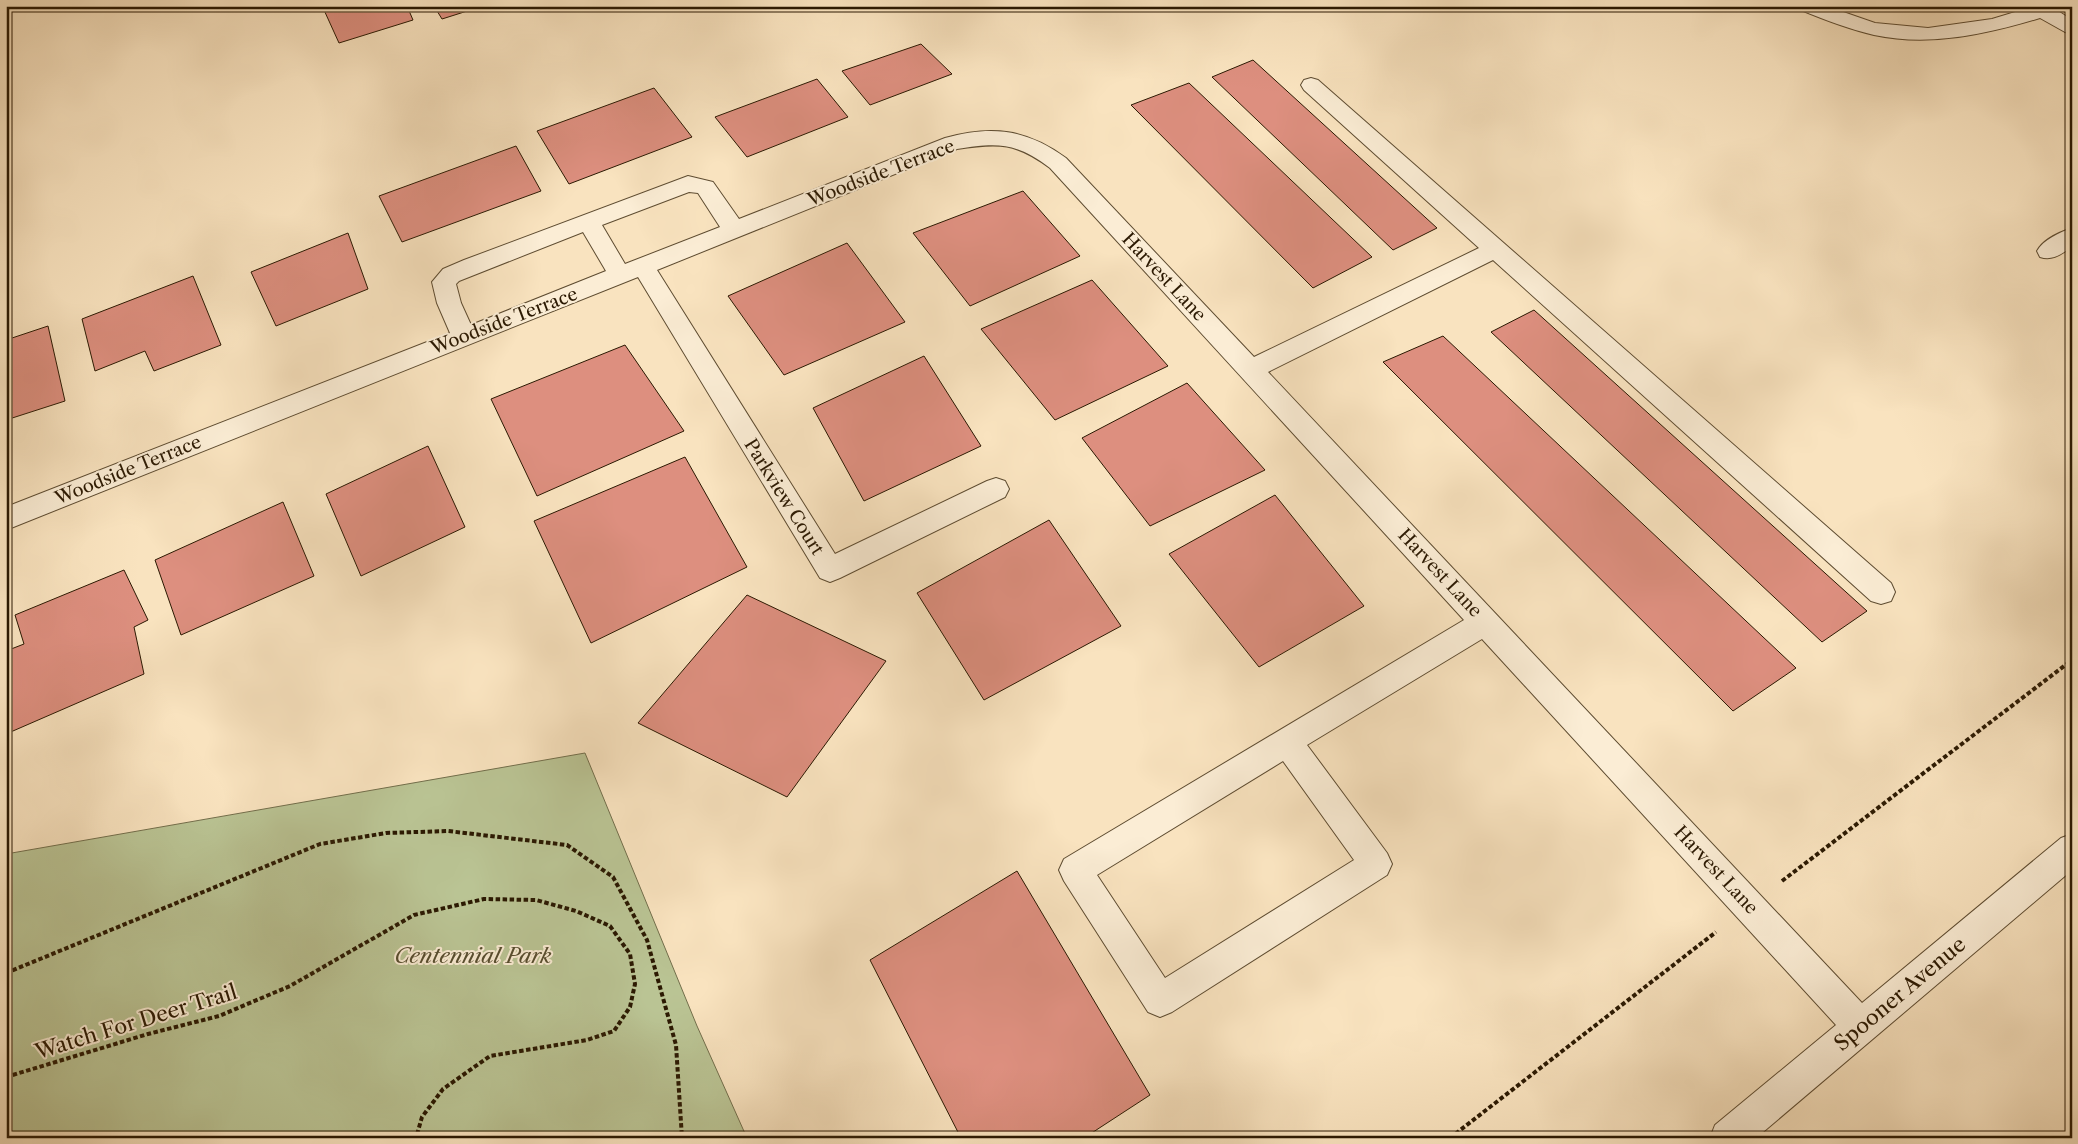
<svg xmlns="http://www.w3.org/2000/svg" width="2078" height="1144" viewBox="0 0 2078 1144" font-family="'Libre Caslon Text',serif">
<rect width="100%" height="100%" fill="#f9e3bf"/>
<filter id="stains"><feTurbulence type="fractalNoise" baseFrequency=".004" numOctaves="4"/><feColorMatrix values="0 0 0 0 .2 0 0 0 0 .09 0 0 0 0 .02 0 0 0 .5 -.17"/></filter>
<radialGradient id="worn" r=".72"><stop offset=".6" stop-color="#630" stop-opacity="0"/><stop offset="1" stop-color="#630" stop-opacity=".3"/></radialGradient>
<polygon fill="#bac494" stroke="#726e4b" points="585,753 697,1026 747,1138 6,1138 6,854"/>
<g fill="#dd8f7f" stroke="#2b1902">
<polygon points="338,6 407,6 413,20 339,43 324,10"/>
<polygon points="434,6 483,6 442,19"/>
<polygon points="921,44 952,74 870,105 842,71"/>
<polygon points="1253,60 1437,228 1393,250 1212,77"/>
<polygon points="817,79 848,117 747,157 715,117"/>
<polygon points="1189,83 1372,257 1313,288 1131,105"/>
<polygon points="654,88 692,137 569,184 537,131"/>
<polygon points="516,146 541,191 402,242 379,196"/>
<polygon points="1023,191 1080,256 970,306 913,233"/>
<polygon points="348,233 368,289 276,326 251,272"/>
<polygon points="847,243 905,322 784,375 728,296"/>
<polygon points="193,276 221,345 154,371 145,351 95,371 82,319"/>
<polygon points="1092,280 1168,366 1055,420 981,329"/>
<polygon points="1534,310 1867,611 1822,642 1491,332"/>
<polygon points="48,326 65,401 6,420 6,340"/>
<polygon points="1443,336 1796,668 1733,711 1383,362"/>
<polygon points="625,345 684,431 537,496 491,399"/>
<polygon points="924,356 981,446 864,501 813,408"/>
<polygon points="1187,383 1265,470 1150,526 1082,438"/>
<polygon points="428,446 465,527 361,576 326,494"/>
<polygon points="685,457 747,567 591,643 534,521"/>
<polygon points="1275,495 1364,606 1259,667 1169,554"/>
<polygon points="283,502 314,576 181,635 155,560"/>
<polygon points="1049,520 1121,626 984,700 917,593"/>
<polygon points="124,570 148,620 134,627 144,674 6,734 6,651 24,644 15,615"/>
<polygon points="747,595 886,661 787,797 638,723"/>
<polygon points="1017,871 1150,1095 1084,1138 961,1138 870,960"/>
</g>
<g fill="none" stroke-linecap="round" stroke-linejoin="round">
<g stroke="#5e4c31" stroke-width="2">
<g id="minor">
<path d="M1798,6h28l49,17 53,5 64,-9 43,-13h29l-6,5 14,9v14l-7,-2 -25,-14c-53,16 -110,29 -166,17 -25,-6 -49,-15 -73,-25z"/>
<path d="M1311,78l7,2 573,503 4,9 -4,9 -10,3 -10,-3 -378,-341 -225,112 594,631 199,-165 11,-4v36l-316,268h-46l5,-13 121,-100 -354,-386 -175,106 80,108 5,11 -5,11 -215,137 -12,5 -12,-5 -84,-131 -5,-11 5,-11 400,-239 -414,-452c-33,-25 -51,-26 -93,-19l-300,121 178,284 152,-73 9,-3 9,3 4,8 -4,8 -165,81 -10,4 -10,-4 -182,-301 -632,253v-23l444,-174 -13,-30 -5,-21 11,-13 21,-9 224,-84 25,6 26,37 206,-81c47,-13 81,-9 121,20l188,199 225,-109 -175,-158 -3,-5 3,-5zM689,192l9,1 22,34 -95,37 -23,-39zM583,232l23,39 -135,54 -10,-22 -5,-19 3,-3zM1283,761l71,99 -189,118 -68,-103z"/>
<path d="M2072,228v19c-11,7 -19,14 -32,10l-3,-6c6,-11 23,-19 35,-23z"/>
</g>
</g>
<g stroke="#2b1902" stroke-width="4" stroke-dasharray="4.5 2.5" stroke-linecap="butt">
<polyline points="1782,881 2072,660"/>
<polyline points="6,973 320,844 386,833 448,831 567,845 613,877 647,940 676,1045 682,1138"/>
<polyline points="6,1077 148,1034 219,1016 290,986 414,915 484,899 536,900 576,911 610,926 630,954 635,984 630,1007 614,1031 587,1040 490,1056 443,1089 422,1117 416,1138"/>
<polyline points="1450,1138 1716,932"/>
</g>
<use href="#minor" fill="#fbedd5" fill-rule="evenodd"/>
</g>
<g text-anchor="middle" stroke-width="4" stroke-linejoin="round" paint-order="stroke">
<g font-size="18" fill="#2b1902" stroke="#fbedd5">
<text transform="translate(881 173) rotate(-21)" y="6">Woodside Terrace</text>
<text transform="translate(1164 277) rotate(47)" y="6">Harvest Lane</text>
<text transform="translate(504 321) rotate(-21)" y="6">Woodside Terrace</text>
<text transform="translate(128 470) rotate(-22)" y="6">Woodside Terrace</text>
<text transform="translate(784 497) rotate(58)" y="6">Parkview Court</text>
<text transform="translate(1440 573) rotate(47)" y="6">Harvest Lane</text>
<text transform="translate(1716 870) rotate(47)" y="6">Harvest Lane</text>
</g>
<g font-size="21" font-style="italic" fill="#564c2e" stroke="#fbedd5">
<text x="473" y="963">Centennial Park</text>
</g>
<g font-size="21" fill="#2b1902" stroke="#fbedd5">
<text transform="translate(1900 994) rotate(-40)" y="7">Spooner Avenue</text>
<text transform="translate(136 1022) rotate(-17)" y="7">Watch For Deer Trail</text>
</g>
</g>
<rect width="2078" height="1144" fill="none" stroke="#f9e3bf" stroke-width="25"/>
<rect x="8" y="8" width="2063" height="1129" fill="none" stroke="#2b1902" stroke-width="2.5"/>
<rect x="12" y="12" width="2053" height="1119" fill="none" stroke="#2b1902"/>
<rect width="100%" height="100%" filter="url(#stains)"/>
<rect width="100%" height="100%" fill="url(#worn)"/>
</svg>
